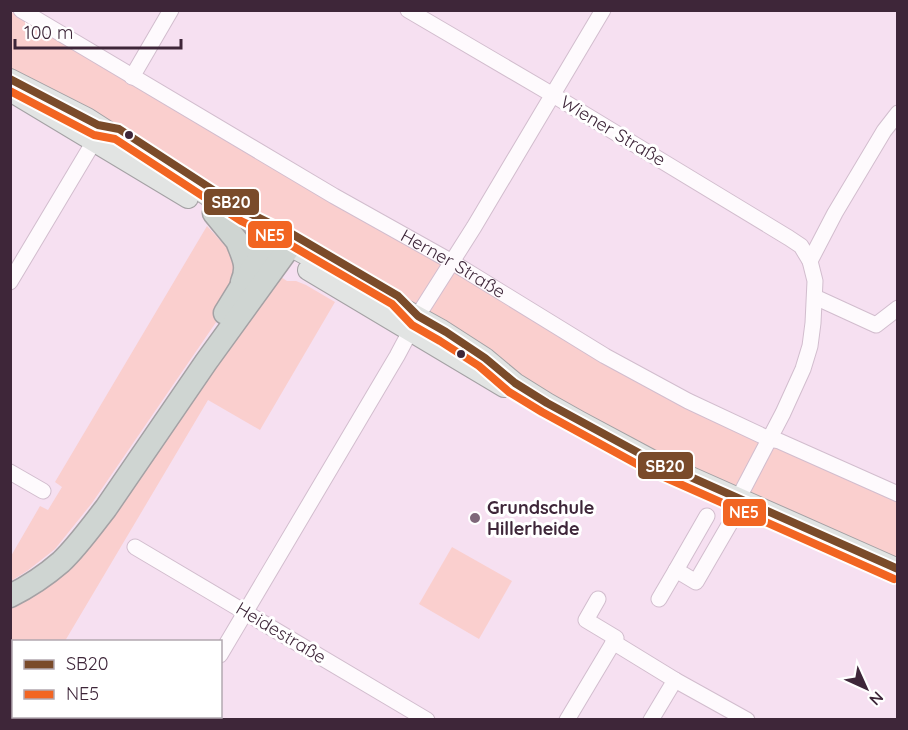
<svg xmlns="http://www.w3.org/2000/svg" width="908" height="730" viewBox="0 0 908 730" font-family="Quicksand,sans-serif">
<rect width="100%" height="100%" fill="#f6e0f1"/>
<g fill="#facfce">
<polygon points="10,11 362,220 418,250 558,336 897,500 897,563 727,489 538,391 481,345 294,230 249,209 158,150 112,123 11,73"/>
<polygon points="207,226 229,250 241,259 221,315 92,503 55,549 27,571 11,581 11,556 40,506 48,510 62,487 55,482"/>
<polygon points="278,275 287,281 296,281 306,285 335,302 260,430 208,400 65,641 14,642 13,657 11,655 11,604 23,598"/>
<polygon points="452,547 512,581 479,639 419,604"/>
</g>
<g fill="none" stroke-linecap="round" stroke-linejoin="round">
<g stroke="#d2bdce" stroke-width="17">
<g id="minor">
<path id="s1" d="M21,10l313,186 118,66 153,94 83,45 81,38 10,2 119,53"/>
<polyline points="408,10 553,95 789,238 801,246 810,261"/>
<polyline points="132,77 171,10"/>
<polyline points="10,282 99,133"/>
<polyline points="815,297 876,325 898,308"/>
<polyline points="10,472 43,491"/>
<polyline points="738,499 783,413 803,369 810,346 813,323 815,281 810,261 835,213 884,131 898,113"/>
<polyline points="135,547 427,720"/>
<polyline points="676,570 707,516"/>
<polyline points="659,599 676,570 696,582 743,501"/>
<polyline points="613,642 675,680 747,720"/>
<polyline points="220,655 397,356 422,309 474,227 603,10"/>
<polyline points="10,719 11,720"/>
<polyline points="182,720 184,716"/>
<polyline points="567,720 616,638 586,620 598,599"/>
<polyline points="651,720 675,680"/>
</g>
</g>
<g stroke="#a4a1a4" stroke-width="22">
<g id="major">
<polyline points="10,79 87,118 210,197 290,246 440,329 485,358 515,383 547,403 579,421 650,459 898,569"/>
<polyline points="15,94 188,198"/>
<polyline points="308,270 504,387"/>
</g>
</g>
<g stroke="#a4a1a4" stroke-width="25">
<g id="highway">
<path d="M214,213l23,28c6,16 12,25 5,41"/>
<polyline points="225,313 273,235"/>
<path d="M10,596c18,-9 36,-21 51,-34 16,-15 31,-36 45,-54l100,-146 84,-116"/>
</g>
</g>
<use href="#minor" stroke="#fefafd" stroke-width="15"/>
<use href="#major" stroke="#e2e4e3" stroke-width="20"/>
<use href="#highway" stroke="#cfd5d2" stroke-width="22"/>
<g stroke="#fff" stroke-width="12">
<polyline id="bus-1" points="10,79 98,125 119,129 247,212 292,234 398,296 418,316 446,332 485,358 515,383 547,403 650,459 898,569"/>
</g>
<g stroke="#fff" stroke-width="12">
<polyline id="bus-2" points="10,91 94,135 115,139 241,221 287,243 392,304 412,325 440,341 479,366 509,392 542,412 646,469 894,579"/>
</g>
<use href="#bus-1" stroke="#7a4b2a" stroke-width="8"/>
<use href="#bus-2" stroke="#f26522" stroke-width="8"/>
</g>
<g fill="#3e2639" stroke="#fff" stroke-width="2">
<circle cx="129" cy="135" r="5"/>
<circle cx="461" cy="354" r="5"/>
</g>
<circle fill="#7e6779" stroke="#fff" stroke-width="2" cx="475" cy="518" r="6"/>
<g text-anchor="middle" stroke-width="6" stroke-linejoin="round" paint-order="stroke">
<g font-size="18" fill="#3e2639" stroke="#fff">
<text transform="translate(613 131) rotate(31)" y="6">Wiener Straße</text>
<text dy="6" stroke="none"><textPath href="#s1" startOffset="501">Herner Straße</textPath></text>
<text transform="translate(281 633) rotate(31)" y="6">Heidestraße</text>
</g>
<g font-size="18" font-weight="bold" fill="#3e2639" stroke="#fff" text-anchor="start">
<text x="487" y="514">Grundschule<tspan x="487" dy="21">Hillerheide</tspan></text>
</g>
</g>
<g stroke="#fff" stroke-width="2">
<rect x="203" y="188" width="57" height="28" rx="6" fill="#7a4b2a"/>
<rect x="247" y="220" width="46" height="29" rx="6" fill="#f26522"/>
<rect x="637" y="451" width="57" height="29" rx="6" fill="#7a4b2a"/>
<rect x="722" y="498" width="45" height="29" rx="6" fill="#f26522"/>
</g>
<g font-size="16" text-anchor="middle" font-weight="bold" fill="#fff">
<text x="231" y="208">SB20</text>
<text x="270" y="241">NE5</text>
<text x="665" y="472">SB20</text>
<text x="744" y="518">NE5</text>
</g>
<rect width="908" height="730" fill="none" stroke="#3e2639" stroke-width="24"/>
<rect x="12" y="640" width="210" height="78" fill="#ffffff" stroke="#b2a8b0" stroke-width="1.5"/>
<rect x="24" y="660" width="30" height="9" fill="#7a4b2a" stroke="#b2a8b0" stroke-width="1.5"/>
<text x="66" y="670" font-size="18" fill="#3e2639">SB20</text>
<rect x="24" y="690" width="30" height="9" fill="#f26522" stroke="#b2a8b0" stroke-width="1.5"/>
<text x="66" y="700" font-size="18" fill="#3e2639">NE5</text>
<g transform="translate(866 688) rotate(135)" stroke="#ffffff" stroke-width="4.5" paint-order="stroke">
<path d="M0-4.5L10 22L0 15L-10 22Z" fill="#3e2639"/>
<text y="-9" font-size="16" font-weight="bold" text-anchor="middle" fill="#3e2639">N</text>
</g>
<path d="M15 39v9h166v-9" fill="none" stroke="#3e2639" stroke-width="3"/>
<text x="24" y="39" font-size="18" fill="#3e2639" stroke="#ffffff" stroke-width="4.5" paint-order="stroke">100 m</text>
</svg>
